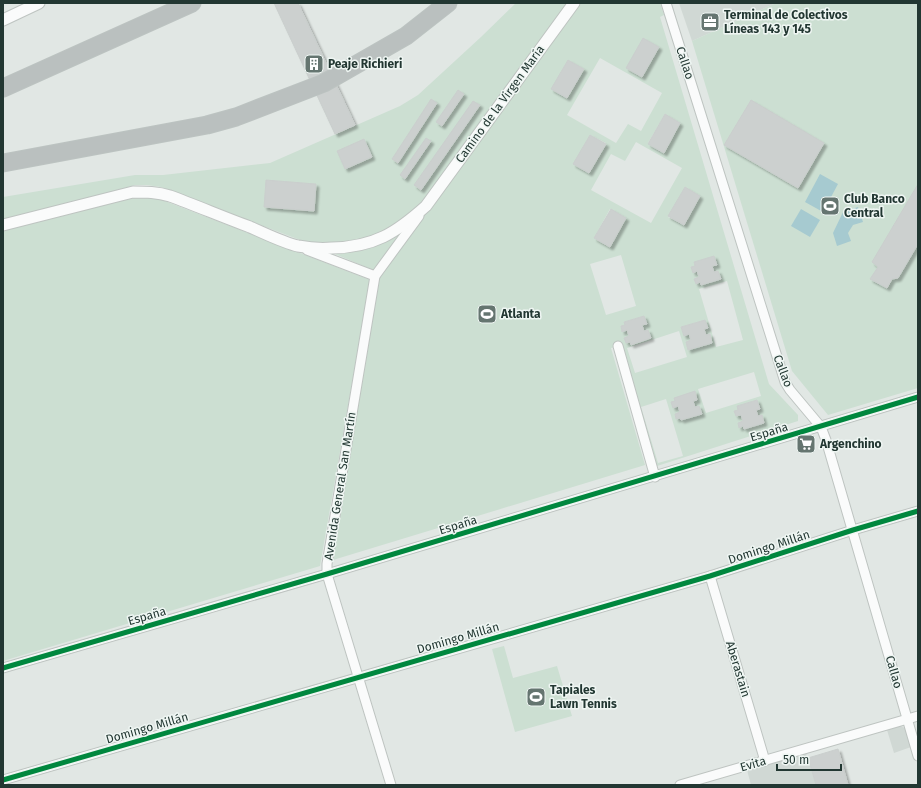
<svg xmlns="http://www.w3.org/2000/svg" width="921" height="788" viewBox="0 0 921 788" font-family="'Fira Sans',sans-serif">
<defs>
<filter id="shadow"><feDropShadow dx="3" dy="3" stdDeviation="1" flood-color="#0004"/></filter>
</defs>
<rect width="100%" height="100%" fill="#e1e7e4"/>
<g fill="#d0d8d4">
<polygon points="679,3 776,3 692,41"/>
<polygon points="900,726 905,728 906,730 911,747 894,753 887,730"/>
<polygon points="806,753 816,785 751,785 747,770"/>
</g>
<g fill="#ccdfd2" fill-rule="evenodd">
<polygon points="516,3 568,3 421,205 393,227 365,240 322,244 300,240 161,187 147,185 135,185 3,221 3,197 135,175 163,175 270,163 400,106 418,95 481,37"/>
<path d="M581,3h79l4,12 -4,2 109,367 29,31v6l-141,45 -2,-3 -34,-117 -10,2 34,117 -312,95 44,-280zM600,58l62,35 -21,38 -13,-7 -12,19 -49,-28zM568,60l16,9 -17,29 -15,-9zM665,114l15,9 -17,29 -15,-9zM590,135l16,8 -17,30 -15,-9zM636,142l46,26 -31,55 -60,-33 20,-36 14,7zM685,187l15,9 -16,29 -16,-8zM610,209l16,9 -17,29 -15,-9zM621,255l15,51 -30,9 -16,-51zM694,262l23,3 -5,1 2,6 4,-1 3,8 -20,6 -1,-3 -4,2 -2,-5 5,-2 -2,-6 -4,2 -2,-6 4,-1zM727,281l16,59 -27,7 -17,-58zM644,316l2,8 -4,1 2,6 4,-1 3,8 -20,6 -1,-2 -4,1 -2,-5 5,-2 -2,-6 -5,2 -1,-6 4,-1 -1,-3zM705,320l3,8 -4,1 2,6 4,-1 2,8 -24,8 -2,-8 5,-2 -2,-6 -5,2 -3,-9zM679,331l8,26 -52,16 -8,-25zM754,372l7,24 -55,17 -8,-24zM695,392l2,8 -4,1 2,6 4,-1 2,8 -20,6 -1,-2 -4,1 -1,-5 5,-2 -2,-6 -5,2 2,-7v-3zM666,399l17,57 -25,7 -17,-56zM757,400l3,9 -4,1 2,6 4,-1 2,8 -20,6 -1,-3 -4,1 -1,-4 5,-2 -2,-6 -5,1 -2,-5 4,-1v-4z"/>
<polygon points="776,3 918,3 918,388 828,415 792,371 692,41"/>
<polygon points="133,198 157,198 370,280 320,566 3,661 3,231"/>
<path d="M399,235l-26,35 -38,-16c25,-2 42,-6 64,-19z"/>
<polygon points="504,646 513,678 557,666 572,716 515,732 492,649"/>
</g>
<g fill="#a6cad0">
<polygon points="820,174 838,184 823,212 805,202"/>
<polygon points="858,207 863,222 853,225 848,233 851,241 837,246 833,233 843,212"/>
<polygon points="801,209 820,220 810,237 791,226"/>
</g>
<g fill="#ccd0cf" stroke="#cacfcd" filter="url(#shadow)">
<polygon points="274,3 298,3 355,125 335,134"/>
<polygon points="643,38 659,47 642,77 626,68"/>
<polygon points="568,60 584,69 567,98 551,89"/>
<polygon points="458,90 464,94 442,126 436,122"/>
<polygon points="431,99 437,103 398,163 392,159"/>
<polygon points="751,100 824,143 798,188 724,145"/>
<polygon points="473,101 480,105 421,190 414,185"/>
<polygon points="665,114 680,123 664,153 648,144"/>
<polygon points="590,135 606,144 589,173 573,164"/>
<polygon points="426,138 431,141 405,179 400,175"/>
<polygon points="364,139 372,157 345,169 337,151"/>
<polygon points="266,180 316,184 314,211 264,207"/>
<polygon points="918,184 918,244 898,278 892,279 887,288 870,279 878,267 872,262"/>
<polygon points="685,187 700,196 684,225 668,216"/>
<polygon points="611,209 626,218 610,247 594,238"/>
<polygon points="714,256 717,265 712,266 714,272 718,271 721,279 701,285 700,282 696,284 694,279 699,277 697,271 693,273 691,267 695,266 694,262"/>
<polygon points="644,316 647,324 642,325 644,331 648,330 651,338 631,345 630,342 626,343 624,338 629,336 627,330 622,332 621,326 625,325 624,322"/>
<polygon points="705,320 708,328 704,329 706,335 710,334 712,343 688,350 686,342 691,340 689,334 684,336 681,327"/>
<polygon points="695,391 697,400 693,401 695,407 699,406 702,414 681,420 680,418 676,419 675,414 680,412 678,406 673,408 671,402 675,401 674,398"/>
<polygon points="757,400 760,409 756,410 758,416 762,415 764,423 744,429 743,426 739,428 738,423 743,421 741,415 736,416 734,411 738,410 737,406"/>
<polygon points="838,749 848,785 816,785 808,758"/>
</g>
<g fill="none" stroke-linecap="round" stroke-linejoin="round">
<g stroke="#bec4c1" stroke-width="11">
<g id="minor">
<polyline points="666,3 785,382 790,390 821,427 826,440 918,756"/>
<polyline points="307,250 375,276"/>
<polyline points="618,346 655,477"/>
<polyline points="710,576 765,761"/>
<polyline points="3,668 327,574 918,397"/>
<polyline points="3,780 710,576 853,530 918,511"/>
<polyline points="391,785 327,574 327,564 375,276 419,216"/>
<polyline points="680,785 918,716"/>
</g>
</g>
<g stroke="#bec4c1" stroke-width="13">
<g id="tertiary">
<polyline points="3,20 39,3"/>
<path d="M3,225l130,-33c13,0 24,0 37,4 27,10 53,21 80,31 14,6 34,16 48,19 11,2 23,3 34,2 42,-1 64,-15 94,-42l148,-203"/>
</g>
</g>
<g stroke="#bcc3c1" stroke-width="19">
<g id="motorway">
<polyline points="3,88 192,3"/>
<polyline points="3,163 207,125 236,117 324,83 406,36 448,3"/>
</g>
</g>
<use href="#minor" stroke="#fafbfb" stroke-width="9"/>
<use href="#tertiary" stroke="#fafbfb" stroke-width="11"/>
<use href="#motorway" stroke="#bac0bf" stroke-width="17"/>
<g stroke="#eff6f3" stroke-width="8">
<g id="cycleway">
<polyline points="3,668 327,574 918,397"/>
<polyline points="3,780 710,576 853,530 918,511"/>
</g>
</g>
<use href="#cycleway" stroke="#00873e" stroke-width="5"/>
</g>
<defs>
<g id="office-square" transform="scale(1)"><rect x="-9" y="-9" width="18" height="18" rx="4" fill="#657570" stroke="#eff6f3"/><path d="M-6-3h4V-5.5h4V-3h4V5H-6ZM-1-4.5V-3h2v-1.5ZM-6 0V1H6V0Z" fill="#fff"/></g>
<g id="building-square" transform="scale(1)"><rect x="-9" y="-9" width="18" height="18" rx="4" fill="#657570" stroke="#eff6f3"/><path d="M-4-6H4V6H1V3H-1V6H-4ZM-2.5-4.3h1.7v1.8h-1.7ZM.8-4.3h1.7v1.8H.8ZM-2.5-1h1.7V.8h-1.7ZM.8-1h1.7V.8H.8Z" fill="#fff"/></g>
<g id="stadium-square" transform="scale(1)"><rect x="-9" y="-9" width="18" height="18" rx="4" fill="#657570" stroke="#eff6f3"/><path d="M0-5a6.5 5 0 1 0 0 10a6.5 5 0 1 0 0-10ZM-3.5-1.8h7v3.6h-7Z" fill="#fff"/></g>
<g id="supermarket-square" transform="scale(1)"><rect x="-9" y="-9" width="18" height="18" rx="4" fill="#657570" stroke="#eff6f3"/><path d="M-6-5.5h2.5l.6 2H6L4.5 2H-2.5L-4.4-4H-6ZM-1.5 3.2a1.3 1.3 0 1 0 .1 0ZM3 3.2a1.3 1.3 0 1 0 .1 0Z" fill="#fff"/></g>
</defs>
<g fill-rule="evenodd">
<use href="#office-square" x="710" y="22"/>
<use href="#building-square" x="314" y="64"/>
<use href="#stadium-square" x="830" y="206"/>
<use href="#stadium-square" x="487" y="314"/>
<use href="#supermarket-square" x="806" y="444"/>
<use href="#stadium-square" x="536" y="697"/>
</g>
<g text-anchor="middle" stroke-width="3" stroke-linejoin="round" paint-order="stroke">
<g font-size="12" font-weight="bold" fill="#223732" stroke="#eff6f3" text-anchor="start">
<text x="724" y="19">Terminal de Colectivos<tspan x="724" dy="14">Líneas 143 y 145</tspan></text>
<text x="328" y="68">Peaje Richieri</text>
<text x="844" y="203">Club Banco<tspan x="844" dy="14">Central</tspan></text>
<text x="501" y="318">Atlanta</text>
<text x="820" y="448">Argenchino</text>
<text x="550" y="694">Tapiales<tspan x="550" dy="14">Lawn Tennis</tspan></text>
</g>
<g font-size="12" fill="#223732" stroke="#eff6f3">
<text transform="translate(685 63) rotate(72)" y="4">Callao</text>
<text transform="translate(500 104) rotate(-54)" y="4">Camino de la Virgen María</text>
<text transform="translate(783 371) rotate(69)" y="4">Callao</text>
<text transform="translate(769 432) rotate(-17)" y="4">España</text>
<text transform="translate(340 486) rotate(-81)" y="4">Avenida General San Martín</text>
<text transform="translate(458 525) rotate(-17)" y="4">España</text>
<text transform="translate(769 547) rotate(-18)" y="4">Domingo Millán</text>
<text transform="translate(147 616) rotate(-16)" y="4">España</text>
<text transform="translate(458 638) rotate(-16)" y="4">Domingo Millán</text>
<text transform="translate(738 669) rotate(73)" y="4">Aberastain</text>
<text transform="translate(894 672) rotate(74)" y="4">Callao</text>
<text transform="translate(147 728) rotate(-16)" y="4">Domingo Millán</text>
<text transform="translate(753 764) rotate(-16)" y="4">Evita</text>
</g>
</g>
<rect width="921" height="788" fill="none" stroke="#223732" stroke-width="8"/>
<path d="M777 764v6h64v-6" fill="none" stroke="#223732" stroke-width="2"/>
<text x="783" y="764" font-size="12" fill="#223732" stroke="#eff6f3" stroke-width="3" paint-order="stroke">50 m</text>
</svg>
